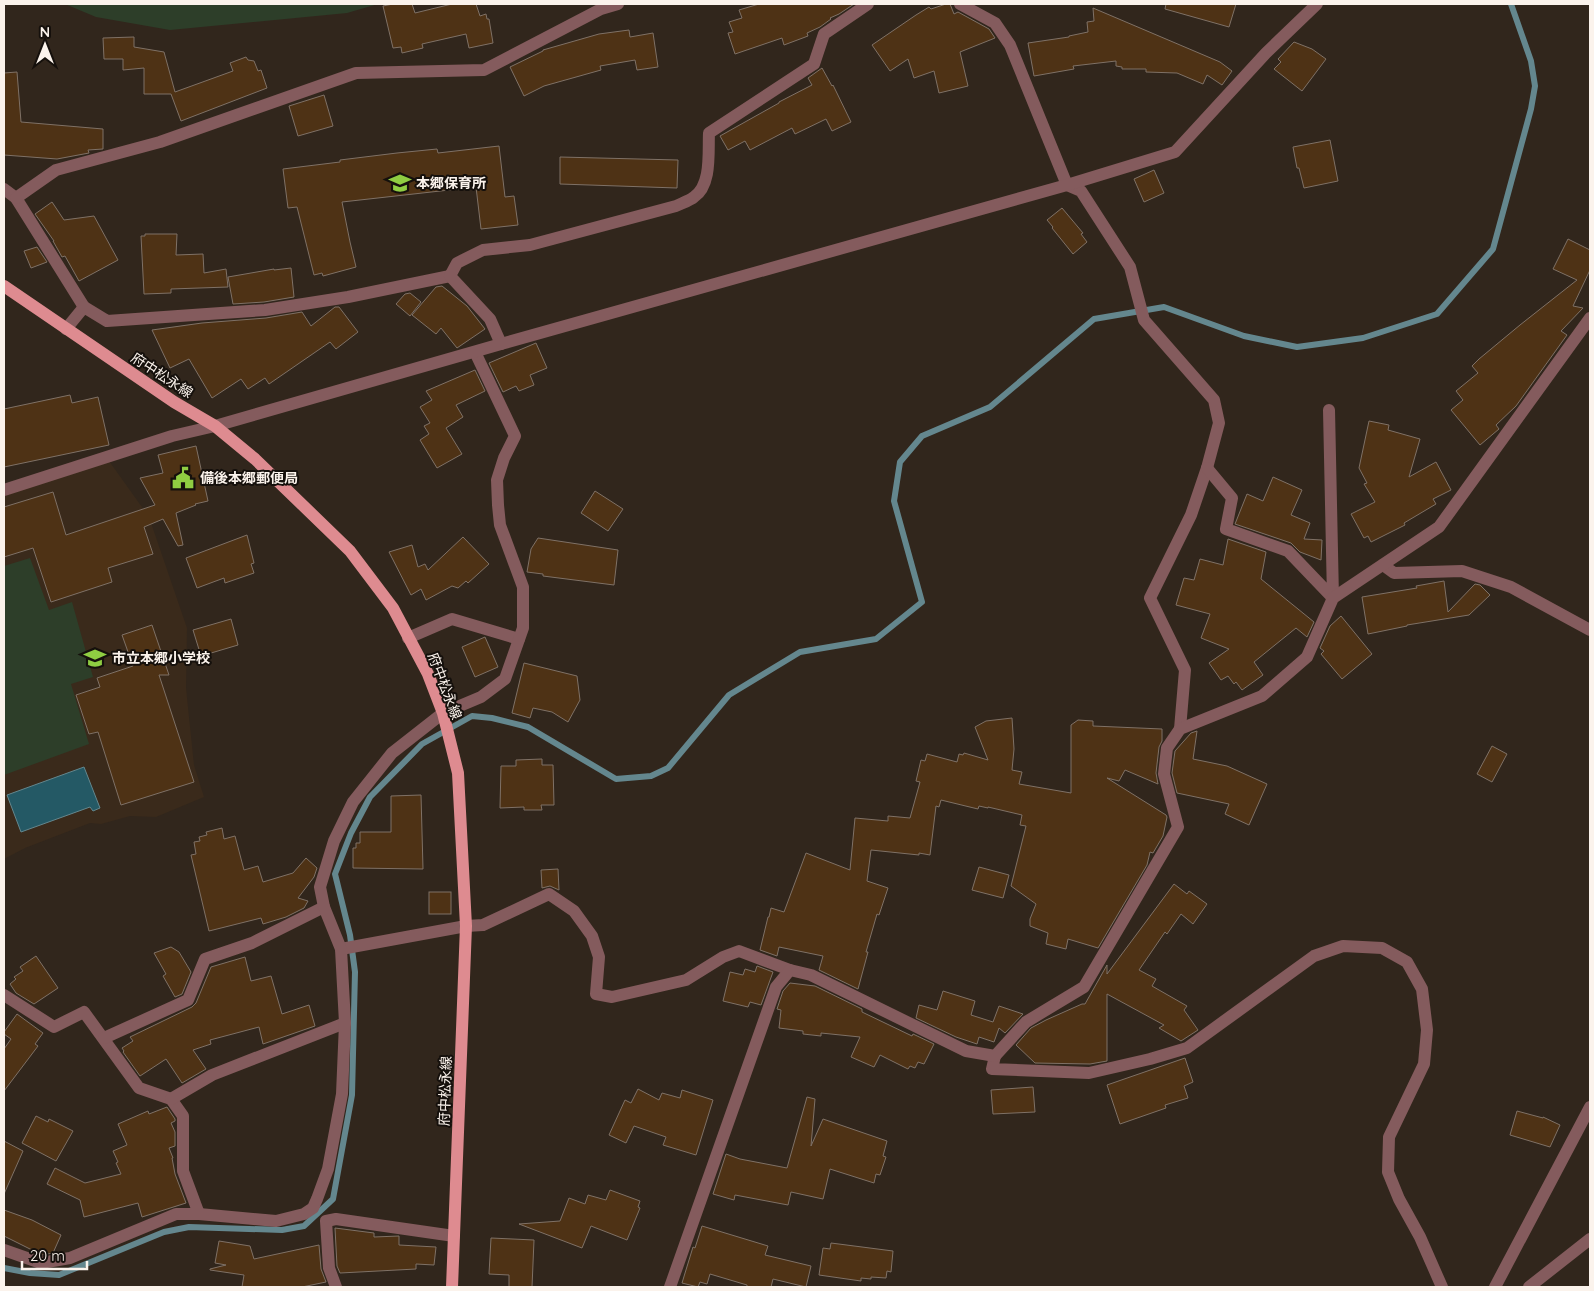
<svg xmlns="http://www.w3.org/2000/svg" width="1594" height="1291" viewBox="0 0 1594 1291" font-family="Quicksand,'Noto Sans JP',sans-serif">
<rect width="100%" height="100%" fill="#31261c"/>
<polygon fill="#3a2a1b" points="109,461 149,517 187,628 186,688 194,765 204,797 156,817 130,816 101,824 90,823 25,848 4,859 4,496"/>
<g fill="#2d3e29">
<polygon points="65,4 378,4 347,13 170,30 96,17"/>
<polygon points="30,558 49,610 72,602 93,677 71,684 89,744 4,775 4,566"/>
</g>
<polygon fill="#245965" stroke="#64878e" points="84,767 100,808 93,811 90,807 21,832 7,795"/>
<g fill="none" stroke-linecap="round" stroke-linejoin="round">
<polyline stroke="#64878e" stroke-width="6" points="4,1268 30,1273 59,1275 164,1232 189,1227 282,1230 304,1226 333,1199 352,1095 355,972 350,935 335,874 351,833 370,797 422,744 472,716 492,718 528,727 616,779 651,776 668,768 729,695 800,652 876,639 922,602 894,501 900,462 922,436 990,407 1094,319 1164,307 1244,336 1297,347 1363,338 1437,314 1493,249 1531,109 1535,86 1531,61 1511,4"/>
</g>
<g fill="#4e3215" stroke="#7f7166">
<polygon points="393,4 412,4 415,13 452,4 476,4 480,16 486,14 487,19 489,19 493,43 469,48 466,34 422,44 423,48 402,53 401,47 393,48 383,6"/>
<polygon points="759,4 854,4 839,14 830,18 831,19 820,27 807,33 808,36 784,45 782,38 735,54 728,33 733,32 729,22 742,18 739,10"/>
<polygon points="946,4 950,4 954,14 958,12 989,29 995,38 960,52 968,86 939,93 934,71 914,78 908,59 890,71 872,45 916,15 929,7 931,9"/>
<polygon points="1166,4 1236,4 1229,27 1165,9"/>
<polygon points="1093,8 1220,62 1232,71 1222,85 1207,75 1203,84 1177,73 1146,72 1146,69 1122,69 1122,67 1116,66 1116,61 1073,66 1074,69 1034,76 1028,43 1069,37 1069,36 1088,32 1087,22 1094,21"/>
<polygon points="629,30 630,37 653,33 658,67 637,70 635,60 600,66 601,70 544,86 524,96 510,67 543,51 543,50 599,34"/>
<polygon points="134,37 134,47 164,52 175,92 233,71 230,63 246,57 248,60 254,61 258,71 261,70 267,88 181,121 171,94 144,94 144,68 123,70 123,59 104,59 103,38"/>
<polygon points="1294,42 1312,49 1326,59 1302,91 1274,69 1281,62 1278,59"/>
<polygon points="822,68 832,86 833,85 851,122 832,131 826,119 795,134 792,128 750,150 745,141 728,150 720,136 779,103 779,102 812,85 808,78"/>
<polygon points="17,72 21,122 103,129 103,149 88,150 89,153 57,159 4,155 4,73"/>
<polygon points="324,95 333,126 298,136 289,106"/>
<polygon points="1330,140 1338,181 1304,188 1299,168 1297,168 1293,147"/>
<polygon points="499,146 505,197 514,196 518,225 481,229 476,187 342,202 350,242 356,267 323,276 322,273 314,275 297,207 288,208 283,169 340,162 340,160 397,153 437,149 438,153"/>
<polygon points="560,157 678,160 677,188 560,184"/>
<polygon points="1154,170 1164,193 1144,202 1134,179"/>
<polygon points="52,202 64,220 94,216 118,260 79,281 65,256 62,257 53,241 54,241 35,214"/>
<polygon points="1062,208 1083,233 1081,234 1087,242 1073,254 1052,228 1053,227 1047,220"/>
<polygon points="145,234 177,234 176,255 203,254 204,273 226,269 228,287 171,289 171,293 144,294 141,236 145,236"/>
<polygon points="1568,239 1590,250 1590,270 1573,306 1583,308 1561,331 1567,335 1516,406 1496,425 1499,429 1480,445 1451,410 1463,400 1456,391 1478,373 1472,366 1479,359 1520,325 1577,280 1553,269"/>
<polygon points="37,247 47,262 31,268 24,251"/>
<polygon points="291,268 294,297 264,302 233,304 228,277 274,269 274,270"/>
<polygon points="442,286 467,306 485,329 457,348 441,328 436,334 412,315 436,287"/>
<polygon points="410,293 421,302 410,316 396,304 405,294"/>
<polygon points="335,307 339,307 358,332 336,349 330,342 269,384 265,378 248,389 241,379 212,398 189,359 170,368 152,330 202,323 266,318 302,312 311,326"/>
<polygon points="536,343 547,368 530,375 534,385 519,391 516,386 503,392 489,363"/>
<polygon points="475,370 485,391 456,405 463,417 446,428 462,454 437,468 420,440 429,434 424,426 430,423 420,407 432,400 426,391"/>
<polygon points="70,395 72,403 98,397 109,445 4,467 4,409"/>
<polygon points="1369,421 1389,425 1388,430 1420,439 1409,477 1436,462 1451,490 1433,499 1436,504 1404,523 1405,525 1371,542 1368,536 1364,538 1351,514 1375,502 1364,484 1367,483 1359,468"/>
<polygon points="196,446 208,501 195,504 196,505 176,513 183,545 178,546 163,519 144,527 153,554 108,568 112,582 51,602 33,548 4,557 4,507 53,492 66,535 155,505 140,478 163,473 158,455"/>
<polygon points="1273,477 1302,490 1291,515 1310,523 1304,539 1322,540 1321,560 1300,552 1291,543 1235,524 1247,494 1263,501"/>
<polygon points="595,491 623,509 608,531 581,513"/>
<polygon points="247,535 254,563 251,564 254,573 225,583 224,578 197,588 186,558"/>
<polygon points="463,537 489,564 468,583 466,581 458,588 452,586 426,600 421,589 411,595 389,552 412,545 418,567 425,564 428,570"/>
<polygon points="538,538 618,550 614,585 543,576 543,574 527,572 531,549"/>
<polygon points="1228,539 1266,552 1261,579 1314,622 1307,637 1296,628 1254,662 1263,675 1242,690 1236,682 1234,684 1228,676 1221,680 1209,663 1229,649 1201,638 1210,614 1176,605 1184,578 1194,580 1200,559 1223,565"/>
<polygon points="1444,581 1448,612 1475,584 1480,585 1490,595 1469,615 1407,625 1407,626 1368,634 1362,597 1417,588 1416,586"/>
<polygon points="1341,616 1372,654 1342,679 1321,654 1324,651 1320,648 1330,626"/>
<polygon points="231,619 238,645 201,656 193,630"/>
<polygon points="152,625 169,675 159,675 194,782 121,805 98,732 89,734 76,695 100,687 97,678 133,666 122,635"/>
<polygon points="485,637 498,667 475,677 462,647"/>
<polygon points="524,663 577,676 580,700 568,722 552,712 533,708 530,718 512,713"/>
<polygon points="1012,718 1014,749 1012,770 1022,772 1019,784 1071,793 1071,725 1078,720 1093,721 1093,726 1162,729 1162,741 1159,747 1156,773 1158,784 1125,770 1119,781 1107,778 1166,815 1167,817 1163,836 1153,853 1150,852 1147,865 1098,948 1068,939 1066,949 1046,944 1048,933 1030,926 1030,919 1036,904 1011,886 1026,826 1020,825 1022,815 988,807 988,808 979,806 978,809 941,800 939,807 936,806 930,855 919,853 919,855 871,850 867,881 888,888 879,915 877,914 866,952 868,952 858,989 819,970 823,956 779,947 777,956 760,950 768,917 769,917 771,908 784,912 806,853 850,870 855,818 888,821 888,816 910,818 920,782 916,781 921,760 925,761 927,754 957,762 959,754 963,755 964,753 988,760 975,727 986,721"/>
<polygon points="1197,731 1193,759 1227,766 1267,784 1249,825 1225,814 1229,804 1177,793 1172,773 1175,751 1191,733"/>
<polygon points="1492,746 1507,754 1492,782 1477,774"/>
<polygon points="542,759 542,765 553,765 554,805 541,805 542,810 524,810 524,807 500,808 501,766 516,766 516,760"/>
<polygon points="421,795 423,869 353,868 353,848 356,848 356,843 360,843 360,832 391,832 391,796"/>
<polygon points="222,828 224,839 235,836 244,870 258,866 263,882 293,873 306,858 317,868 314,877 298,898 308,901 304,908 286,917 263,924 261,918 209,931 191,855 196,854 194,842 200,841 199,837 207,835 206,832"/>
<polygon points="979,867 1009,875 1003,898 972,890"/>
<polygon points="558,869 559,890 550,886 542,888 541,870"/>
<polygon points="1174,884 1187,894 1189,891 1207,904 1193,924 1181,914 1167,934 1165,932 1139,970 1156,979 1152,986 1187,1006 1184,1010 1198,1030 1181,1041 1159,1028 1164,1025 1107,994 1107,1061 1090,1064 1035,1063 1016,1045 1031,1028 1046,1020 1082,1004 1085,1004 1107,965 1107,974"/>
<rect x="429" y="892" width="22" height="22"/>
<polygon points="171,947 179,952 191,972 182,994 175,997 163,976 166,974 154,953"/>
<polygon points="36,956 58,988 34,1004 16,993 10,984 16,979 14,977 23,971 20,967"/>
<polygon points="245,957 251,981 271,976 282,1014 309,1005 315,1026 263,1044 259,1027 210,1040 211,1044 193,1050 206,1069 182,1083 166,1059 140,1076 123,1052 124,1051 122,1048 133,1041 130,1037 192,1007 196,1003 211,967"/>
<polygon points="757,966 773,972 761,1005 750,1002 748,1007 723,1001 730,972 743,975 745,969 755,972"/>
<polygon points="790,983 815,986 862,1009 862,1012 912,1036 913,1034 934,1044 924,1064 918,1062 915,1068 910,1066 908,1069 880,1055 874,1067 851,1057 860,1037 821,1033 821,1036 803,1034 803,1031 779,1028 781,1010 777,1009 783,991"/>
<polygon points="943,991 975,1001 971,1015 993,1022 999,1006 1023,1014 1005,1033 999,1028 994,1042 979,1037 977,1044 956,1037 916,1018 919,1005 937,1010"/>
<polygon points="17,1014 43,1033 35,1044 38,1046 4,1091 4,1049 11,1039 4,1034 4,1032"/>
<polygon points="1185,1058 1193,1082 1184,1086 1188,1098 1165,1105 1166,1108 1120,1124 1107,1085"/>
<polygon points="1033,1087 1035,1112 993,1114 991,1090"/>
<polygon points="638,1089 659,1100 662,1093 680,1098 682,1090 713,1100 696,1155 663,1145 666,1137 634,1126 626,1143 609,1135 625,1100 631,1103"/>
<polygon points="807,1097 815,1099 811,1146 823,1119 887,1141 883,1156 886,1157 880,1175 876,1174 874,1183 830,1169 823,1199 791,1192 788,1205 735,1195 734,1200 713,1194 726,1154 740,1159 787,1168"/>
<polygon points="167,1107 175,1119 175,1121 171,1123 175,1132 175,1146 169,1148 173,1158 172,1158 175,1174 186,1203 142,1217 138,1203 84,1217 80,1200 47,1184 55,1168 85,1183 121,1174 116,1163 118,1162 113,1151 127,1145 118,1124 148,1111 149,1114"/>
<polygon points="1517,1111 1543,1118 1543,1117 1560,1125 1550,1147 1510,1135"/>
<polygon points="36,1116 48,1122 49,1119 73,1131 56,1161 22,1143"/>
<polygon points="4,1141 23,1151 4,1194"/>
<polygon points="610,1190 640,1201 638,1207 640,1208 627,1240 591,1226 582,1248 519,1224 560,1221 569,1198 585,1204 588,1195 606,1200"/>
<polygon points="4,1210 32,1220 61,1235 53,1253 42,1255 4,1236"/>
<polygon points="702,1226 768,1246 765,1255 811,1266 806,1287 773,1279 771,1287 747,1287 747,1285 710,1274 707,1284 700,1282 698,1287 682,1283 693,1247 695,1248"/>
<polygon points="335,1228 374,1233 374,1237 399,1236 399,1245 436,1247 434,1265 416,1264 416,1269 340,1273 337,1266"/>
<polygon points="491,1238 534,1240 532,1287 509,1287 509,1275 489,1274"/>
<polygon points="219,1241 250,1246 254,1259 319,1245 321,1269 326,1282 302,1287 242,1287 244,1275 210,1270 210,1269 226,1265 215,1263"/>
<polygon points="831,1243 893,1251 891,1272 887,1271 886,1278 871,1277 871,1279 861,1278 861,1281 819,1275 823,1248 830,1249"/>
</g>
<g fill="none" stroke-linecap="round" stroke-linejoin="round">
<g stroke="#845b5d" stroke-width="12">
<polyline points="960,4 995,23 1010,45 1067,185 1081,191 1130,267 1144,320 1214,400 1219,423 1207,468 1191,515 1150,598 1185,670 1180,729"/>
<polyline points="4,189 16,198 84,307"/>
<polyline points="16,198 56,170 160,142 356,73 484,70 601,9 618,4"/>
<polyline points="66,329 84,307 107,321 265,310 348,297 450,276"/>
<path d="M501,344l-11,-25 -40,-43 7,-13 26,-13 47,-5 146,-39c6,-3 13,-5 18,-9 18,-12 14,-45 15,-64l105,-69 10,-30 44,-30"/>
<polyline points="1207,468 1232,498 1226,529 1288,551 1333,598 1329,410"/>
<polyline points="1383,565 1394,573 1462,571 1511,587 1590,630"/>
<polyline points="408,638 452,619 519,639"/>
<polyline points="341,949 466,926 483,925 549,894 574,911 592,936 599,957 596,994 612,997 686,980 723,957 739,951 790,970"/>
<polyline points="4,995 54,1027 84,1012 139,1088 171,1099 183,1116 183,1171 199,1214"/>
<polyline points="104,1038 188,1000 205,959 252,943 324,907"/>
<polyline points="995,1056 992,1069 1089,1073 1150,1059 1187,1048 1314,956 1343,946 1382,948 1407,962 1422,989 1427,1030 1424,1064 1389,1137 1388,1172 1399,1199 1420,1237 1442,1287"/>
<polyline points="171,1099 212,1075 345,1023"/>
<polyline points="4,1250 41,1263 70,1258 176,1214 199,1214 276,1221 304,1214 313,1208 317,1199 328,1169 342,1094 345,1023 341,949 324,907 320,887 334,841 353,802 392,753 443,713 481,697 505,679 523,628 523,587 500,525 498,505 497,480 504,458 515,436 475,352"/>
<polyline points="336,1287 329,1268 326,1221 336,1219 454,1236"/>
<polyline points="670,1287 776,987 790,970 811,975 966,1051 995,1056 1026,1022 1084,987 1178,827 1164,774 1167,748 1180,729 1262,696 1307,657 1333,598 1439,527 1590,318"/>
<polyline points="1495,1287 1590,1107"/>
</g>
<g stroke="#845b5d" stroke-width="12">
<polyline points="4,490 172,436 215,426 501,344 1067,185 1175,152 1266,53 1317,4"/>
<polyline points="1529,1287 1590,1239"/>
</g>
<polyline stroke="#de8b90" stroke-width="12" points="4,286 174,402 215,426 255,459 350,551 393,608 428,674 443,713 458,773 466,926 452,1287"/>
</g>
<defs>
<g id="school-bare" transform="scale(1.725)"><path d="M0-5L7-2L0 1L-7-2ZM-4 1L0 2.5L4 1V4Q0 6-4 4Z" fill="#8fcd42" stroke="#15100c" stroke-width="2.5" paint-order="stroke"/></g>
<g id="civic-bare" transform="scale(1.725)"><path d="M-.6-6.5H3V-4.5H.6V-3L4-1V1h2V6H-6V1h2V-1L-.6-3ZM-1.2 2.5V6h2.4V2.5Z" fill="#8fcd42" stroke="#15100c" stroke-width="2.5" paint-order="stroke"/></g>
</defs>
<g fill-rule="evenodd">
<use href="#school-bare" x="400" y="183"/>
<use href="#civic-bare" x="183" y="478"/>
<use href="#school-bare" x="95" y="658"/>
</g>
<g text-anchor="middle" stroke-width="4" stroke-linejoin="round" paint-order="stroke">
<g font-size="14" font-weight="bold" fill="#fbf3ec" stroke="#15100c" text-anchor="start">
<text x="416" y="188">本郷保育所</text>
<text x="200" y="483">備後本郷郵便局</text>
<text x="112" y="663">市立本郷小学校</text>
</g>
<g font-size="14" fill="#fbf3ec" stroke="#15100c">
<text transform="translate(162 375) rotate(33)" y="5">府中松永線</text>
<text transform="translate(445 686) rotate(69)" y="5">府中松永線</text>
<text transform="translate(445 1091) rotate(-88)" y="5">府中松永線</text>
</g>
</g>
<rect width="1594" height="1291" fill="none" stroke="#fbf3ec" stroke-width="10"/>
<g transform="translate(45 45)" stroke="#15100c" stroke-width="4" paint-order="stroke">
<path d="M0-4L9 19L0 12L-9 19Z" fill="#fbf3ec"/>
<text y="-8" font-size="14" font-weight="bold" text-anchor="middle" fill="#fbf3ec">N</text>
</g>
<path d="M22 1261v8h65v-8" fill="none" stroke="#fbf3ec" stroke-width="2.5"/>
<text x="30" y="1261" font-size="15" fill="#fbf3ec" stroke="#15100c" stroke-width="4" paint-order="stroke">20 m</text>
</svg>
